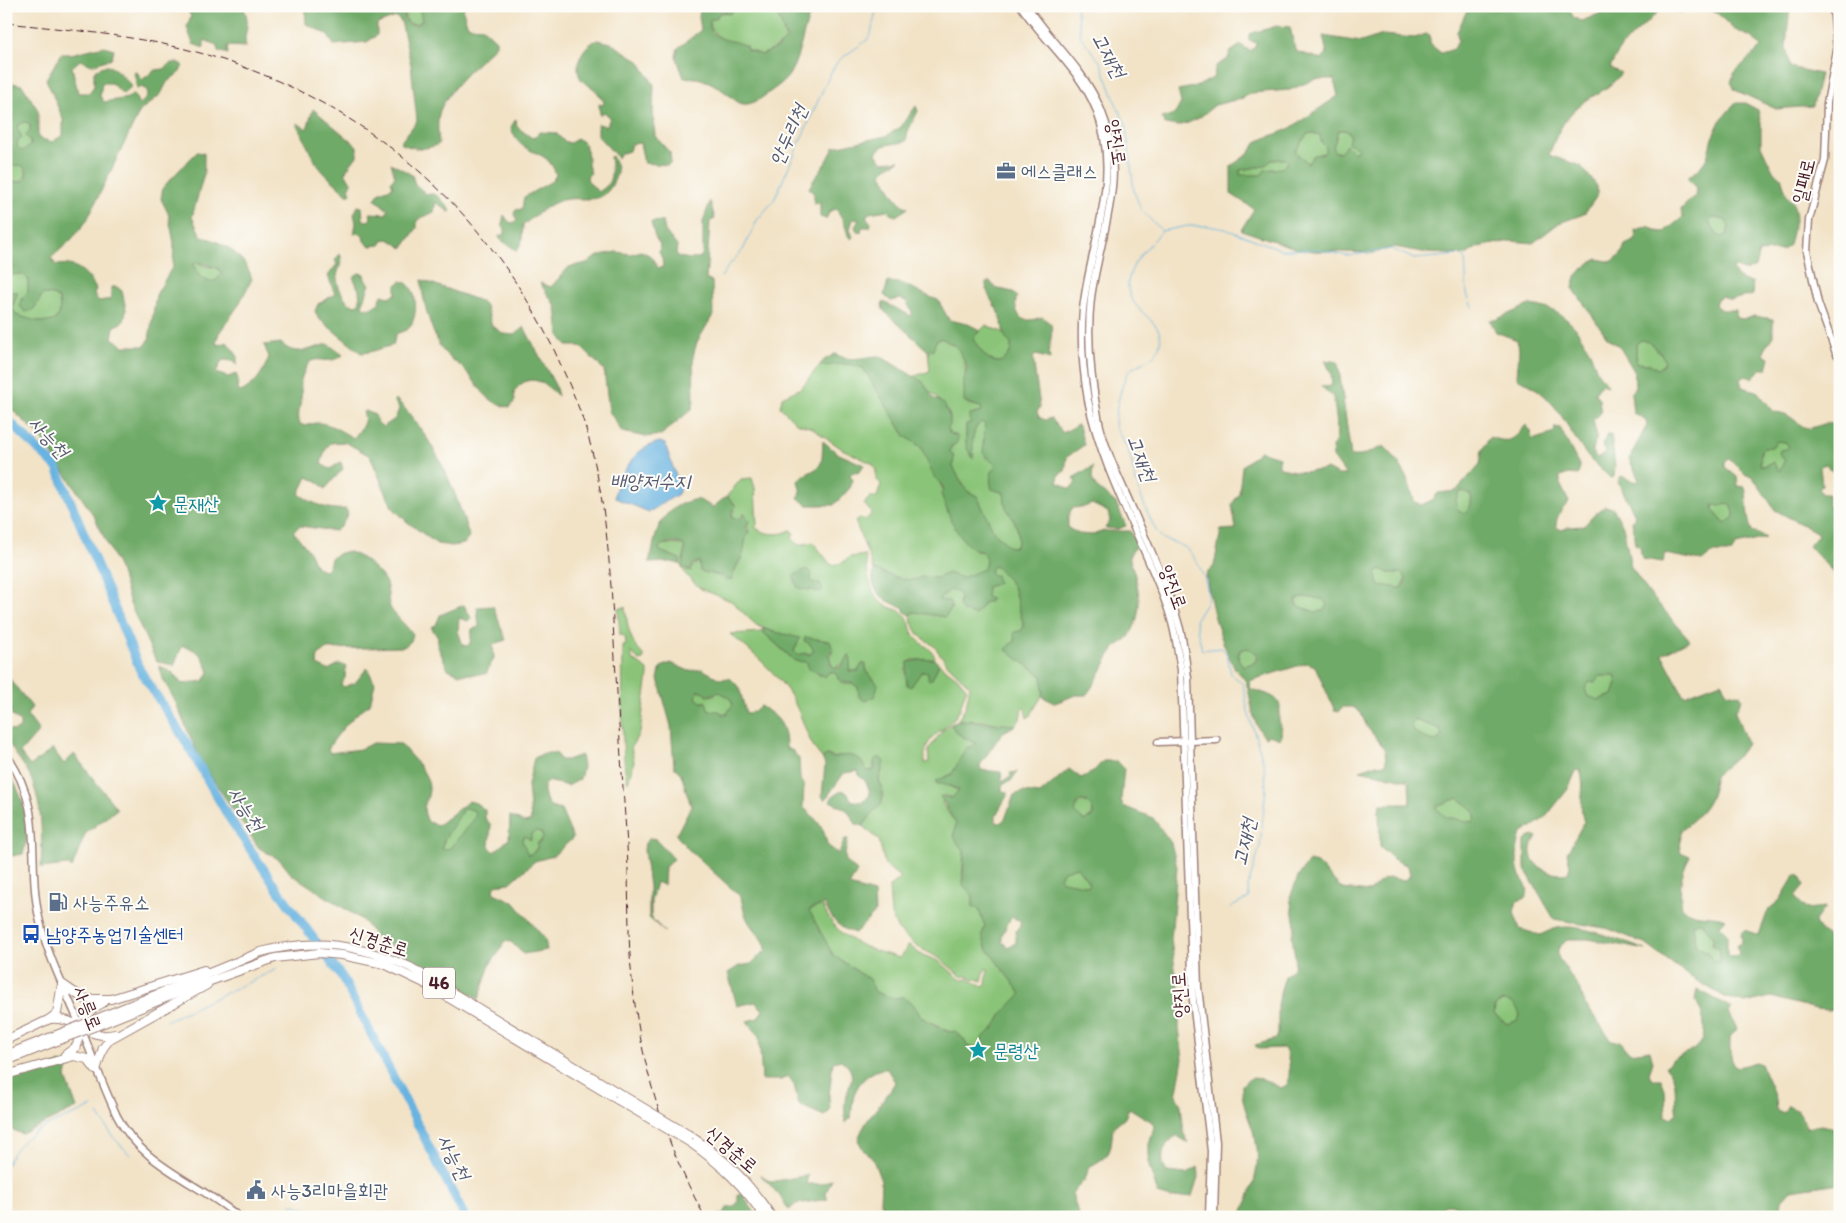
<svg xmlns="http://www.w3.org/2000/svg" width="1846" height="1223" viewBox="0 0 1846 1223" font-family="Itim,'Poor Story',sans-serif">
<rect width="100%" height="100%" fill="#fdfcf7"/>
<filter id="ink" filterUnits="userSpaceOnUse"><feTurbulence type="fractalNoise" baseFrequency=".02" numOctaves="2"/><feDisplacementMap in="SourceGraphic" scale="10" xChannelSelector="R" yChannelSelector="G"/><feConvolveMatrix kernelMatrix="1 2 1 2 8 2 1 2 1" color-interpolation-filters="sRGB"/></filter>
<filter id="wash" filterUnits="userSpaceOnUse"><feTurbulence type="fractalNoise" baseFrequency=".0096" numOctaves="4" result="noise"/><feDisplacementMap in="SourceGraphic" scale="20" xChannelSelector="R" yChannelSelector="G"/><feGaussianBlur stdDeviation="1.12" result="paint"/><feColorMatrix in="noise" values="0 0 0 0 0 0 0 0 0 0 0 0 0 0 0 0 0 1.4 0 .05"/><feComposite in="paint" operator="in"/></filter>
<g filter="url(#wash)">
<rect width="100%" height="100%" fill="#f2e3c7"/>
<g fill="#8ac478" stroke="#6a7252">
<circle cx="414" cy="15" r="9"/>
<path d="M729,6h48l9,36 -24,13c-14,-7 -56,-15 -52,-35l7,-3 2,-4 13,-1z"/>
<polygon points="26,122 30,124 30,146 22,151 17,146 17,127 20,123"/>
<path d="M1338,130h8c6,5 6,12 12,17l-1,3 -4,2 -9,-4 -4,4h-6l-1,-4z"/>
<polygon points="1313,133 1320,135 1326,147 1325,153 1318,155 1308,163 1295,152 1307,134"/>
<polygon points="1285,159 1288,162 1283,168 1265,170 1261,175 1240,176 1240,170 1264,166 1272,160"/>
<circle cx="17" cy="173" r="9"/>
<polygon points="1711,218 1725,220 1729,226 1727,235 1722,237 1717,235 1709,222"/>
<polygon points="197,262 205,266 218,268 221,274 217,280 210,282 200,277 193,265"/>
<path d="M23,274l5,5v14l-5,4 10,13 10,-16 10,1 6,4c6,35 -25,21 -43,16l-4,-8 6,-15h-12v-17z"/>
<path d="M986,325l16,7 9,12c0,7 -1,10 -6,15 -13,11 -27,-11 -32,-21z"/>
<path d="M941,338c5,3 11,5 15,8 16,13 5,40 12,58l13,3 1,5 -9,2 -3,9 -4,2v12l8,18c-3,-11 -2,-25 7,-33l4,2 -2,20 3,14 8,4 2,4 -4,5v18l12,4c1,5 0,12 3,16 7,10 16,26 8,38h-5l-16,-15 -17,-36 -10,-5 -14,-24 -3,-16 7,-15 -8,-3c-2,-6 1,-10 1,-16 -1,-10 -28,-33 -38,-40l18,-6 -2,-20 5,-1 3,-9z"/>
<path d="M1641,340c10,1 20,12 24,21l-3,5 -5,3 -7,-5 -14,-1v-19z"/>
<path d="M836,363h14l13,5 42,68 16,11 54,104 8,1 3,8 -1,9 -23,9 -20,-3 -5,3 -16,-1c-10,8 -35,-4 -47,-7l-19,-49 5,-3 6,2 6,-7 -8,-9 6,-7h7l4,-13 -5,-5v-8l-3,-7 -31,-15 -30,-21 -16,-5 -16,-16 2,-10 19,-9 18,-22z"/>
<polygon points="1777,441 1786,442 1789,447 1781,457 1785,460 1779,471 1769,463 1764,466 1760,465 1761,450 1764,447 1772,447"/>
<path d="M752,478l3,10 2,37 -2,2c10,8 24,9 36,3l3,4 -2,4 6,7 15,-3 18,23 11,-2 8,-6 15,-2c4,19 3,41 22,51 8,4 14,3 20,11 4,7 3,15 9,21 7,8 15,9 19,19l-1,2 -22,1 -6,9 1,16 16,-14 5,1 4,7 7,-15 18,13 10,12c-5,8 -5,20 -12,28 -14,17 -33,20 -30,46l4,-1 -1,-12 15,-20 8,-6c4,11 15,14 25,19l-3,3 -7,2 -14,26 -8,3 1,7 14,7 -7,7 -7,-3 -3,8 14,21c-4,13 -1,17 8,26l-2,27 11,19v12h5l7,18 -3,9 4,12 35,47 -41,51 -6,3 -7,-2 -3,-7 -43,-22 -7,-12 -11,-8 -11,1 -17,-6 -5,-12 -37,-25 -25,-44 14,-6c16,36 42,43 78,53l9,-13 11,9 19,7 22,19 7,-1 15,7 3,-2 2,-15h-3l-3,12 -15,-5 -5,1 -23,-19 -23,-12 -18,-16 -7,-15 -2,-28 12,-9 -16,-13 -6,-25 -16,-14 20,-27 -1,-12 -3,-6 4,-14 -9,-5 -1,9h-5l-5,-5 -36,-11 -5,3c-15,-16 -17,-35 -27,-54 -11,-25 -44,-53 -65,-70l33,-2 26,24 6,5 12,1 13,14 9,-5 6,2 9,11 8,-1 6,4 17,-7 -8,-8 -1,-8h-4l-4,7h-9l2,-11 -17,8 -5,-10 4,-8 -4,-9 -20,2 5,7 -2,3 -15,2 -3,-3 4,-10 -42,-17 -25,-24 -30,-12 -15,-14 -6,-11v-5l-21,-8v-4l3,-3 22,1c2,7 -2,14 -1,22l5,4 11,-10 1,10 31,8c3,-8 7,-15 11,-22 4,-9 1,-17 7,-24l-4,-20 -8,7 -5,-2 3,-14 -8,-8 14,-17z"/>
<path d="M1463,491l8,4c1,8 0,13 -6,19l-7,-4 -2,-10 3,-7z"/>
<path d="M1726,503c7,3 8,7 8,14l-9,7 -12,-14v-5l8,1z"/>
<path d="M993,566l4,1 16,19 11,41 -8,9 -1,7 -9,7 36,26c4,21 -3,23 -12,40l-3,2 -2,-9 -3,-1 -2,11 -4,6h-14l-16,-4 -28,-1 8,-14 4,-20 -21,-20 -15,-20 -14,-10 -8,-13 -1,-8 2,-3c12,-1 22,4 33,4l6,-8 -14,-8 12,-10 8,2 2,5 18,13 7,-8 2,-15 11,-4 -8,-12z"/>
<polygon points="1383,570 1388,573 1401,573 1406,578 1401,588 1379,585 1375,577 1378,571"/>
<polygon points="1302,597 1323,599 1327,605 1323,611 1315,612 1296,605 1296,600"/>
<path d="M625,607c3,20 4,34 19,49l-1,4 -4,1 -8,-9 1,7 16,11v5l-8,57 -9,15 3,14 -6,21c-8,-16 -5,-112 -5,-136l3,-1 -1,-9 -5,-1 -2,-26z"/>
<circle cx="1247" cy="657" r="9"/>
<polygon points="1600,676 1615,676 1617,683 1613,695 1598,700 1588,696 1585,689 1589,682 1595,683"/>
<polygon points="698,690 711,696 719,692 729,697 733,704 727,714 709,711 706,702 701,702 696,698"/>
<path d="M1414,720l26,9 2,7 -6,5c-12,-2 -19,-4 -25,-15z"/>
<polygon points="1459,798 1475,812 1475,819 1472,822 1446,817 1435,808 1438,805"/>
<circle cx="1084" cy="811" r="9"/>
<path d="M466,808l7,2 3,4c-3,12 -18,25 -27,35h-7c-1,-11 16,-27 20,-39z"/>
<polygon points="536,831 541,832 543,837 533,853 527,855 522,840 524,835"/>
<polygon points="1077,867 1090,884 1089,886 1062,881 1060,877 1064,871"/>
<polygon points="1699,922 1703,923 1720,948 1720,962 1712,960 1707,952 1695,945 1693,924"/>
<path d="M1502,1001c11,0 14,4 18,14l-2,5 -8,4 -8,-2 -8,-8 1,-8z"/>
</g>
<g fill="#6faa68" stroke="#5c644a" fill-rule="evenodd">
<path d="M186,6h57c10,23 -1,23 3,41l-19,-1 1,8 -10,-3 -1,-6 -13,-5v8l-11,-4 -6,-17 4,-10z"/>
<path d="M305,6h107l-7,5 -1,7 5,6 7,1 6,-4 -3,-15h46l-2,4 4,14 5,3 11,1 13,12v5c-19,19 -41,37 -54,61 -6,11 -4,26 -3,38 -14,6 -24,6 -39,-1l17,-22 -6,-56 -10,-44 -5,-4 -19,7v11l-10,7 -33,3 -7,-11 -21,-10z"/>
<path d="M701,6h28l3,6 -3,2 -4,-2 -6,1 -2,4 -7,3c-4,22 25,19 36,26l1,4 15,5 17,-8 8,-8 -9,-22 -1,-11h37c-12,22 -12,48 -25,69 -6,9 -17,15 -26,22 -9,6 -19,11 -28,3 -15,-12 -31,-25 -51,-22l-8,-22 2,-8 23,-18 -2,-14z"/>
<path d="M1469,6h100v3l5,9 8,3 19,-8 1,-7h97l-18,6 -20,-3 -40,38 -11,21 11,5c-12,18 -27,20 -42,33 -16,13 -23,30 -30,49l32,11 16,20v10l-13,18 -25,9 -26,20 -22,-2 -33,6 -12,8 -38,-2 -34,-6 -20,6 -60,-2 -16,-2 -57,-19 13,-21 -23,-15v-28l17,-12 10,-13 31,-12 49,-33 -4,-17h-19l-25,11 -39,3 -8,5 -28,7 -16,13 -11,5 -10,3 -13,-2 -3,-6 13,-4 6,-11 -3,-13 20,-4 15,-8 3,-12 12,-7 2,-7 11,-7 9,6 5,-4 1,-4 -7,-3v-6l28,-8 13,1 5,23c9,6 17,4 26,10l6,-6 -4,-18 38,6 22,-7 32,3 11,-4 4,1v9l11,9 13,-4 4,-8 -1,-9zM1338,130h8l4,4 -2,9 10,4 -1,3 -4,2 -7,-7 -6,7h-6l-1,-4zM1313,133l7,2 1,7 5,5 -2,6 -10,2 -6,8 -13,-11 12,-18zM1285,159l3,3 -6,6 -17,2 -4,5h-21v-5l24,-4 8,-6z"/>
<polygon points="1700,6 1790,6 1786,46 1790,67 1820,74 1813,106 1776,109 1735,90 1731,82 1735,72 1761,47 1753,38 1733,29 1716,12"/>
<path d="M598,40l13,3 28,18 15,24 -1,25 2,26 15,17 1,9 -3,3 -24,-2 -4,-20 -9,1 -2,7 -9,3 -2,4 -20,-22v-12l9,2 3,-9 -6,-5 -4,3 -1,-11 4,1 1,-3c-3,-4 -6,-10 -10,-13 -4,-4 -10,-5 -13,-10 -9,-13 3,-36 17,-39z"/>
<path d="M104,46l10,3 -2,9 -20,7 -12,-5 -8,7 6,26h11l5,-7v-14c16,-16 27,4 38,14l-9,8 -12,-11h-9l-2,13 4,6 24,-4 5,-5 6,11c5,-3 10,-7 8,-14l-6,-3 -4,2 -3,-17h3l5,8 13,-10 9,-1 7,-6h8l4,2 -3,7 -13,10 -6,12 -21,17 -54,111 -16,19 -19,17 5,7c20,-3 31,7 40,24l-2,6 5,6 12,-2v-12h6l5,4 4,18 -2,12 -10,6 -2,11 12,8h21l4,-6 7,-45 17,-29 1,-23 -6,-30 -7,-14 2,-12 34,-35 7,1v21l-12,43 9,19c22,6 45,20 51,43l-14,27 -19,27 -3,9 2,3 9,-3 10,13v11l-3,-5 -12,-1 -6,13 12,4 8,-3 2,5 -1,11 4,2c15,-8 22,-19 28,-35l-5,-12 17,-2c14,15 29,5 47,1l15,11c-22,16 -32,-13 -43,29 5,15 -5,27 0,40l6,2c18,-9 31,4 48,12 6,-9 14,-16 9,-26l3,-1 9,4 3,8 5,4 12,-8 4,-10 -5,-9 2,-1c38,39 58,86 73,137l-5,8 -12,2 -15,-2 -31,-23 -14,-14 -22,-51 -25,-14 -15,1 -5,8 -4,13 9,5 11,-7 2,7 -18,20 -8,-8 -10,-4 -8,17c15,10 29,17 47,15l2,5 -7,12 -6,5 -35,-5 -7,5 16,20 7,16 9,3 4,-4 2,-8c5,-3 11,-7 18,-6 12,3 30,19 36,29 4,8 2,18 5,26 2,6 18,20 23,27l-2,7 -7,6 -77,2 -9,6 -1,10 11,5 11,-6 7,2 -1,12 -4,6 3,3 11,-4 12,-15 8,15 -5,21c-14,8 -34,31 -42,45l2,4 30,-4 13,-6 28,1c9,13 27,26 28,44 0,15 -10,15 -1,34l10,3 31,-24 7,2 9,7v8l6,7 -2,21 5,6 15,-13 1,-23 15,7 6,-2 -3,-36 6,-27 10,-5h12l4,7h7l14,-5 2,12 -3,12 -12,7 -20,-5 -4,3v11l6,12 11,3 12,28 -20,18 -18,5 -25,22 -15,2 -1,8 20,9 31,37 2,11 -24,4 -12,-12 -7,-1 -4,10 -10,13 -11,35 -103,-62 -14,-17 -71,-46 -11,-14 -21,-12 -58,-86 -26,-61 -12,-22 -4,-13 14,7 9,11 22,-3 5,-9c-6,-17 -10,-22 -27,-26l-8,20 -18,-5 -26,-57 -9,-31 -27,-57 -55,-81 -33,-31v-112h12l-6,15 4,8c18,5 49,19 43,-16l-6,-4 -10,-1 -10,16 -8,2 -5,-6 3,-9 5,-5v-13l-5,-5 -17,1v-123l5,-5 -1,-46 -4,-5v-8l6,-5 10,2 16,25v28l14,4 11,-7v-16l-17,-40 15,-25h10zM26,122l4,2v7l-4,5 5,5 -1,5 -8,5 -5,-5 1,-6 4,-2 -5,-11 4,-4zM21,165l6,5 -2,10 -8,2 -8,-3 -2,-9 5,-4zM197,262l21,6 3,6 -4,6 -7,2 -10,-5 -7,-12zM466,808l7,2 3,4c-3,10 -20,26 -27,35h-7c-1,-10 16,-28 20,-39zM536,831l5,1 2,5 -3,5 -3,1v6l-4,4 -5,2 -6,-15 2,-4 7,4v-6z"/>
<path d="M1735,103h10l13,7 3,13v23l12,25 8,6 6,19 6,6 3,14 -7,29 -5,5 -25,2 -4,15c-6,4 -12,5 -18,0l-4,1c2,9 10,14 19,14l1,13 -23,5 -8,-4 -5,3 -2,6 6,5h15v8l9,1 9,-3 19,3v17l-8,12 -1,7 6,2 -3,12h-6l-9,9 -7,-2 -5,3 2,8 15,4 17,21c18,1 19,10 34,17l19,-6 13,2v55l-14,-16 -6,2 2,20 -3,3 3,5h6v12l12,9v65l-31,-34 9,-11 -2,-3 -41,-22 -23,-34 -6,-1 -17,-17 -4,4v5l12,10 1,9 7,1c3,15 1,31 7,44l14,7 -30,7 -5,8h-19l-10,8 -37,-7 -2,8 -21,-3 -2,-13 -5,-2 -3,-23 3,-6 -17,-33 3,-6 15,6 3,-2 -10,-21 18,-34 -2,-6 -12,-6 -2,-20 4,-7 -1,-15 -15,-25 -10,-6 -36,-52c1,-14 12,-23 25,-29l13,3 10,-7 4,-10 11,-5 -1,-10 14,-4 7,5 8,1 18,-14 -1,-9 14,-13 1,-9 -9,-9 12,-9 8,-11 5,-20 8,-17zM1718,218l7,2 4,6 -2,9 -5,2 -5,-2 -8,-12 2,-5zM1641,340c10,1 20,12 24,21l-3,5 -5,3 -7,-5 -14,-1v-19zM1777,441l9,1 3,5 -3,2 -6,1 -1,4 6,6 -6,11 -6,-9 -9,4 -4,-1 1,-15 3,-3h8zM1726,503c7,3 8,7 8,14l-9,7 -12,-14v-5l8,1z"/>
<path d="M916,106l2,5 -10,20 -2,10c-12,5 -24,0 -30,13l7,8 17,-2 -14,8 -4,6c8,14 13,27 26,34l-12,8 -6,-2 -2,-4 -19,3 -3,4 5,6 -1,4h-8l-1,5 -4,-1 -2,-4 4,-7 -6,-1 -3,10 3,8 -2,2 -3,-3c-2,-8 -6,-22 -13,-27l-5,2 -4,8 -6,-2v-14l-6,1v-10l-5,-6c8,-15 19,-26 25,-41l52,-11 15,-9z"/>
<path d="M313,109l44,37v10l-12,16 7,12 -3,4 2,5 -3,2c-10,-10 -23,-19 -31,-31 -9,-12 -11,-26 -20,-38v-3l10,6z"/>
<path d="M516,119l1,8 15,11 5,-2 2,-4 17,1 8,8 6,2 7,-4c11,3 11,16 11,26l3,8 -4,3 1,5 10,11c16,-8 14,-20 12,-35l2,-1c6,11 7,14 2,25 -12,27 -29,14 -52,19 -14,4 -28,17 -39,25l-1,16 -5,10 -17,-12 -1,-3 6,-2v-5l-3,-5 2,-9 5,7 4,1 4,-3 -3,-6 1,-4 7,-1 2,-12 28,-16 4,-6c-9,-31 -36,-15 -45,-48z"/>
<path d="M391,163l21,12 3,9 11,10c12,-2 18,8 25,17l-2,1 -13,-10 -2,10 -17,8v8l-14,20 -14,-9 -7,1 -1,5 -11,1 -6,-5 -1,-5 -4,-3 -5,1 2,-11 -2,-9 4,-8 4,1 1,13 5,1 3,-3 -1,-5 16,1 2,-4 -13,-11 5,-7 13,-5 -2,-6 4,-5z"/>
<polygon points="710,201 715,219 710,221 706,280 712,281 713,315 697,342 693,356 694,400 692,409 661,435 646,437 622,432 609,411 604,370 580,346 567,346 559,335 556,307 540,283 551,287 569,267 587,263 600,255 617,252 631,254 641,251 651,256 658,268 663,267 662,258 659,252 660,245 655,237 651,222 663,221 665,231 677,246 676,253 678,257 691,259 701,257 703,252 703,222"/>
<path d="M340,254c4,9 -3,15 -3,24 0,9 7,20 13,26l6,1 4,-3 -1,-12 -6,-13 6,-4 5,1 1,6 5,4 -8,22c7,6 11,0 17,-3l3,-8 7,2 7,-3v-9l5,-4c18,3 18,37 7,48 -3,2 -8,3 -12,5l-3,11 -23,7 -9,1 -43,-35 -3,-7 3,-7 17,-10 -7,-18 9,-12 -2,-4z"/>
<path d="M422,280l58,21 6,5 6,20 12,8 10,1 10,-8 31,58 3,11c-13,-13 -29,-26 -44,-4l1,9 -5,6c-25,-2 -32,-25 -48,-40 -6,-5 -13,-9 -18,-15 -10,-11 -24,-57 -22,-72z"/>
<path d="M990,281l5,7 18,4 4,5c-4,9 1,24 12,23 5,0 9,-2 13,-3l9,7c3,13 -4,22 -1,35l-14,-4 -3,3 7,49 -3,5 2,5 6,3 6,-2 12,15 14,-8 2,1 5,19 -17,12 -2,14 -6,3 -1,8 12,7 6,-7 -2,-4 2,-2 17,-9 -1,12 4,8 20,16 10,23 -8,3 -13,-1 5,-7 -2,-9 -16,-8 -8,3 -12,1 -4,9v11l11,6 13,1 12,-4h26l7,14 -8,11c9,28 17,53 0,81 -4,5 -11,7 -15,12 -11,15 -16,32 -28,46h-10l-21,8 -12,-6 -1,-21 -36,-26 4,-6 5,-2 -1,-10 7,-1 3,-5 -11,-40 -16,-19 -4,-1 -3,5 2,4h4l2,8 -11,4 -1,10 5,2 -1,3h-5l-10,13 -12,-3 -4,-7 1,-8 -3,-5 -7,-2 -12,10 11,1c5,6 0,10 -4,16l-32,-5 -2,3 -6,-3 -2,-5c-18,-5 -35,-16 -29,-37 12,3 37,15 47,7l16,1 11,-5 14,5 22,-9 2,-9 -3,-8c-25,-5 -34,-37 -42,-58l3,-4 -2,-5 -8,-8 -13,-30 -16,-11 -42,-68c-21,-7 -24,-2 -44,-2l5,-6 11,-6c17,9 28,2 45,2l43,26 10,16 11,6 6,14v7l-2,3 1,5 8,3 1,3 -2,5 -5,2 -1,5 4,6 -1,10 10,18 4,6 10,5 17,36 16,15h5c8,-12 -1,-28 -8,-38 -3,-4 -2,-11 -3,-16l-12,-4c-3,-10 -2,-15 4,-23l-13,-13 2,-29 -4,-2c-12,11 -7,24 -8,37l-7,-13v-21l4,-2v-8l12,-3 -1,-5 -17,-5v-22l3,-14 -10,-19 -16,-9 -5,3 -3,9 -5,1 -45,-41 -1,-6 2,-2 27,14 1,-4 -6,-11 -6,-2 -9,2 -7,-6 4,-13c22,0 31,12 50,18l11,20 19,4 12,6 -7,8c5,10 19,32 32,21 5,-5 6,-8 6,-15 -10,-9 -7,-16 -11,-28 -5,-13 -14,-19 -14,-33z"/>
<path d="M1529,305c32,3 47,19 61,47 3,6 4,13 7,19 3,6 9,9 11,15l-7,-2 -6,9 4,6 2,14 -8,7 4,17 -5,13 4,8 10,-5 -4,-9 6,-10h3l4,32 -1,11 -3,1c-8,-7 -16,-13 -23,-21 -25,-33 -29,-60 -71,-79l2,-29 -2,-9 -21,-8 -6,-12h5z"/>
<path d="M1325,360l13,2 13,94h10l23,-10c18,18 24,30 30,55l7,4 11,-5 6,-7 18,-2 24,-27 2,-14 8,-13c21,7 23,3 36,-12l5,6 1,9 22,-7 1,-6 5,1 20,39 -2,8 -9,-1 -9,3v7l9,18c-8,8 -13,14 -13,25l6,3 6,-3 16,-1 10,-11 11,-9 8,2 10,18 8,41 18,26 41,47 -28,14 22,42 37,-14 6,10 13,3 2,4 -7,13 12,31 -6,10 -27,23c-1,28 -12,37 -33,54l-1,22 10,4c-10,18 -11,32 -8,52 14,11 28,5 44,11l-6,7 7,7v22l6,2 6,-3 -2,-8 5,-4 -1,-9 3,-3 15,5 9,-25 12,-10 15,-25 5,1 4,10 -9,11 11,12 19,-2 -10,14c2,11 14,18 25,18v72l-24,-2 -45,-12 -26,6 -20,-6 -33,-19 -48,-35 -35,-14 -55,-10 -29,-50v-28l8,-6 4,2c-2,3 -5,7 -6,11 -3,19 22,29 37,25l2,-8 -3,-12 17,-31c-7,-19 3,-33 -4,-52l-4,1 -8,18 -23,29 -24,16c-4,10 -5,26 -3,36 2,11 14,15 8,28l-9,3 -3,11 6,17 20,6c9,-4 16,-8 26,-8 20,-1 60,16 80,23l-58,-11h-20l-10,10v8l22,33 5,14 28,38 7,-1 10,12 20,-3 3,12 -4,12 3,5h9l4,10 1,28 5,1 6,-5c-4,-16 3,-36 -12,-46 13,-20 41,-9 39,-41 -1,-10 -3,-18 -9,-26l2,-11 35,19 -3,4 8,17 -7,8v15l3,12 5,3 18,-5 5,2 15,35 1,11 7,3 4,-7 10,5 8,17 15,-3 19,4v54l-49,7 -9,10 -2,17h-320v-9l-10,-4 -6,2 -8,11h-196c13,-27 23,-54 14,-83 -5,-17 -13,-30 -12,-49l9,-7 12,1 18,9 6,-3c4,-13 3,-25 -3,-37l-26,1 -3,-4 21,-6 2,-5v-28l3,-17 4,-13 9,-9 1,-10 -3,-21 3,-10 -5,-29 8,-20 11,-16 8,2 25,26 28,3c5,-5 12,-15 21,-14 7,1 8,3 16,1l3,-4 -2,-9 -15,-7 -13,-13 -1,-35 2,-7h29l-1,-23 -49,-11 15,-5 11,-1 -1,-15 -18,-22 -6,-14 -8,-6h-10l-4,5 -4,-1 -20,-45 -8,-3 -58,18 1,7c9,5 30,6 30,20 0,4 -2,8 -1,12 1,7 4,12 1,19l-11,-4 -4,2c-15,-16 -12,-35 -19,-54 -2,-8 -10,-10 -13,-18 -15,-31 -22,-57 -27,-91l8,-8 7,-36 15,-1 -4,-24 7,-12 3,-27 18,-15 19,6v9c14,8 33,6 48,3l11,6h8l-13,-18 -1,-10c9,-9 3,-37 1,-50l-12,-11h11l-1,-13zM1463,491l8,4c1,8 0,14 -6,18l-7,-3 -2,-10 3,-7zM1383,570l5,3h13l5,5 -1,5 -4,5 -22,-3 -3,-9 2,-5zM1302,597l21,2 4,6 -4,6 -8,1 -19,-7v-5zM1247,648l8,4 3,4 -2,6 -13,4 -5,-8 1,-7zM1600,676h15l2,7 -4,12 -15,5 -10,-4 -3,-7 4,-7 6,1zM1414,720l26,9 2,7 -6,5c-12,-2 -19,-4 -25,-15zM1459,798l16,14v7l-3,3 -26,-5 -10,-9 2,-3zM1699,922l4,1 10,15 -1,8 8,2v14l-8,-2 -5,-8 -12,-7 -2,-21zM1502,1001c11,0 14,4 18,14l-2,5 -11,4 -13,-10 1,-8z"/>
<path d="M823,441l14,12 27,12 -6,8 -5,-1 -3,3 3,5 -3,8 -16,17h-27l-9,-7 3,-5 -3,-12c6,-9 19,-9 23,-18 2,-6 1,-15 2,-22z"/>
<path d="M727,496l9,10 -4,5v7l9,1 4,-6 4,8 -3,7 3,5c-6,7 -3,15 -7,23 -4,8 -8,15 -10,23l-6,2 -5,-5 -21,-5 -1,-10 -7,4 -1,6 -9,-4 3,-18 -1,-4c-7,-3 -19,-3 -25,2l1,4 20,8v5l-9,-2 -21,1c-1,-6 2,-10 3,-15 5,-28 15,-43 44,-49l16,8z"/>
<polygon points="806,569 812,573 811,581 815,583 819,582 823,590 820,592 798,588 793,576"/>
<polygon points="464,605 471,618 468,621 459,618 458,631 463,645 467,646 470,643 472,629 479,627 477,607 493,606 506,640 496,643 493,646 494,658 486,674 459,674 448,669 437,645 438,638 431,627 436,625 440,615"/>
<polygon points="763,629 800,638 794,651 797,655 805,653 810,655 814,650 809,643 804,641 805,637 830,641 833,650 829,654 831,665 834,668 841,667 849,655 851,660 849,671 858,671 862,664 865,664 867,672 878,684 875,696 865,701 859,697 858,687 852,683 841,682 835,673 829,672 825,677 808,668 807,662 795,661 763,632"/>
<polygon points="926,659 934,659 939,664 932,679 928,680 928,672 922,671 911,687 907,685 906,677 908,662"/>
<path d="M671,663l18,8 13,-2 18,10 10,-1 9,9 7,26 7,-1 7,-6c20,11 26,20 26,42l7,3 6,8 1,20 4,5 -1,23c13,12 22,20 24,38l12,9 6,-15h3l-3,16 1,7 11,9 -8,15 25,7 1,20 -20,20c-18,-5 -23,-14 -31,-29l-15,6 24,45 37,25 5,12 17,6 11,-1 11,8 7,12 27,15 7,-1 9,8 3,7 7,2 6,-3 2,-7 12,-10 8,-14 19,-20 -35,-47 -4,-12 3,-9 -7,-18h-5v-12l-10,-11 1,-35c-9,-9 -12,-13 -8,-26l-16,-28 12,2 7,-8 -14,-6h-8l-1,-3 16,-7 14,-26 7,-2 3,-3c-10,-5 -21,-8 -25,-19l7,-4 58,5 -14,8 -22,32 1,5 20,2 1,9 9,-4 -1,-4 7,-1 -6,9 -9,4v6l6,1v2l-12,21v7l4,1 5,-4 9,-24 9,-3 17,2 29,-25 12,9 12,-6 10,-11h14l7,7 -3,32 2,6 30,12 18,25 6,24 -6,73 5,36 4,14 -1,38 4,31 -7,37 5,9 3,29 5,9 -12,-7c-13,5 -19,24 -10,36l20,2 11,-7 1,7 -7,22 -21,2 -13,-4 -9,-28v-22l5,-17 -2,-5 -23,-14 -4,10 -12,10c-3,27 -1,26 -24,39l-4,13 -13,13 7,24h-190l-9,-15 1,-21 -9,-24 -8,-6 -6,-11c8,-25 26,-36 37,-58l-8,-13c-12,-1 -26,10 -31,21 -4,8 -4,20 -5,28l-6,5c0,-7 -1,-14 0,-20 3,-20 15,-29 -4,-43l-8,2 -4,34 1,15 -6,5 -25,-11 -5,-20 -6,-9 -7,4h-19l-3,-43 -12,-16 11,-3 5,-8 -8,-8 -18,4 -9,-33 11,-7 12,-2 15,-14c-1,-12 -8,-14 -14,-23 -7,-9 -9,-19 -11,-30l-51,-46 -14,-16 15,-29 -10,-32 -7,-7 -3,-41 -13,-47 3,-12zM698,690l7,2 2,4 12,-4 10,5 4,7 -6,10 -5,1 -2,-4h-11l-3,-9h-5l-5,-4zM1083,801l5,1 5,8v6l-9,5 -9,-8 3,-11zM1077,867l13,17 -1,2 -27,-5 -2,-4 4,-6zM1011,917l10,4 -2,7 -3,3v12l-8,4 -6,-5v-7z"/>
<path d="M9,678l23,29 -5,8 12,16 -19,22 10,13 23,-17 11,15 10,-10 43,55 -32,25 -13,34 -5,-3 -26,3c1,-32 2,-63 -11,-92 -8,-17 -24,-28 -24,-47l8,2 6,-3v-6l-8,-6 -3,-9 -3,-1v-26z"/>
<path d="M827,755l7,3c8,-3 21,-5 27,3 3,4 3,7 7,10h5l2,-3 -1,-6 2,-4h5l3,4 -5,19 3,6v17l-7,6 -12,16 -7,-2 -9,-14 -17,-9 3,-5 10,-6 5,4 3,6c9,3 14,3 19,-6 -2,-9 -4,-14 -11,-18l-1,-5 -14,2 -19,27 -3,-4 3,-31 -3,-7z"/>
<path d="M6,772c18,18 26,58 17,82l-17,3z"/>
<polygon points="650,838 656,839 674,859 665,867 664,885 656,882 651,901 651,914 653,920 665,932 649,918 649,886 644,850 645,843"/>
<polygon points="69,1061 66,1078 77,1108 22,1134 6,1127 6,1079"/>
<polygon points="760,1174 771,1182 808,1175 806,1184 821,1184 832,1179 826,1193 828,1199 796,1204 789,1210 779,1195"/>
<polygon points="738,1194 742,1194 758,1217 714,1217 724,1213 727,1208 734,1207 738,1202"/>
</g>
<path fill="#67b3e0" stroke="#586986" d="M660,442l5,2 15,44 -2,6 -29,18 -34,-14c-3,-10 15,-38 23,-45 7,-6 14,-9 22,-11z"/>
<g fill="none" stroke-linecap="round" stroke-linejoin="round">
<g stroke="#67b3e0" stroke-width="1">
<path d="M1076,6l5,31 20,26 16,43 9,19 8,66 7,19 21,21c-10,12 -24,24 -30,38 -20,42 39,47 27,78 -5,14 -19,15 -29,23 -7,6 -18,50 -14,58 4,9 11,17 14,27 2,6 2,12 4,18 4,19 13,40 22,57 6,13 18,10 28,17 12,8 27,39 23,53 -2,7 -8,14 -12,20l7,30 20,-2 5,6 4,20 12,10 5,28 16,52 2,23 -6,60 -12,39 1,12 -19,10"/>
<polyline points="1162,231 1188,226 1208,226 1225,229 1283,250 1316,249 1347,256 1392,249 1414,259 1460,255 1465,259 1467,294 1472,307"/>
<polyline points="721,277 729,265 743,250 757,220 774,200 830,74 838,61 867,40 871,33 877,6"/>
<polyline points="166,1021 277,969"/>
<polyline points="98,1114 113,1137 131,1156"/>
<path d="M6,1166c12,-31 41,-41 70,-52 6,-2 11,-6 17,-7"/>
<polyline points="291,1204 334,1217"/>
</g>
<polyline stroke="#67b3e0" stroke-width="9" points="6,418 57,468 140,670 183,737 228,816 275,886 342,977 465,1217"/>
</g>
</g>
<g filter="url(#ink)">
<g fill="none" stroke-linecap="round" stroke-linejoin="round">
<g stroke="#9e8179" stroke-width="9">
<g id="secondary">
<path d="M1021,6c23,35 59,63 75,103 25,63 -1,123 -11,186 -6,34 -3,70 3,105 14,70 52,134 77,201 9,22 12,46 16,69l12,331 18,150 -2,66"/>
<path d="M1027,6c24,36 57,63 74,104 28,67 -1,122 -10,188 -5,42 0,83 8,124 7,31 22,60 34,88 17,39 36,78 47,119 4,16 6,33 8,49l10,309 18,155 -2,75"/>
<polyline points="1833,6 1837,50 1827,103 1825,160 1809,220 1807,251 1818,303 1836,353 1840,358"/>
<polyline points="1158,742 1217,740"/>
<path d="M6,754c42,60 18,107 35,172 8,32 23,62 36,92 13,32 25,66 40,98 25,50 81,66 122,101"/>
</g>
</g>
<g stroke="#9e8179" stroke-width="10">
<g id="highway">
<path d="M50,1019c28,-3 37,22 65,15"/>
<path d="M94,1020l167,-68c55,-14 97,-8 149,15l207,125"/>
<polyline points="96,1026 185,990 275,958 319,953 342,955 384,964 424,983 618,1100"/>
<polyline points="6,1040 50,1019 57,1013 62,984 84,999 111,999 204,970"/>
<polyline points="6,1055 64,1032"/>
<polyline points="65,1055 77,1046 80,1026 91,1010 104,1002"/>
<polyline points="6,1061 67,1037"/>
<polyline points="96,1070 103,1048 110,1039 207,985"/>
<polyline points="6,1075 74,1056 87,1059 96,1070"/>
<path d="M689,1135c40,27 56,43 83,82"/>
<path d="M691,1143c29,21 54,43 73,74"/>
</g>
</g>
<use href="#secondary" stroke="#fff" stroke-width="6"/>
<use href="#highway" stroke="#fff" stroke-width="8"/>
<path stroke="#4a1f2b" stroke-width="1" stroke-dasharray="8 4" stroke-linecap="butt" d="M6,23c67,7 137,13 201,32 156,46 278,151 348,297 14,31 28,62 36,95 16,64 20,129 23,195 4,67 8,135 13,203 2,37 1,74 3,110 6,93 30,181 75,262"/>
<g stroke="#9e8179" stroke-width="10" stroke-linecap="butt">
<g id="highway-bridge">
<polyline points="64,1032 94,1020"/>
<polyline points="67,1037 96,1026"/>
<polyline points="617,1092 689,1135"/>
<polyline points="618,1100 691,1143"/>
</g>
</g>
<use href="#highway-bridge" stroke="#fff" stroke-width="8"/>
</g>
</g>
<defs>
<g id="office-bare" transform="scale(1.5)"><path d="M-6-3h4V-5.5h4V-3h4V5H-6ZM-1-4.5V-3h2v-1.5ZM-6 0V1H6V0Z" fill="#5c6f8a" stroke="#fdfcf7" stroke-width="2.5" paint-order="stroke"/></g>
<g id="sight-bare" transform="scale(1.5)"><path d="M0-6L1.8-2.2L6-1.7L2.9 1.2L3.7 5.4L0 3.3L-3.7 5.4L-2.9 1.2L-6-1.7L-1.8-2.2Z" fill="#0f9aa8" stroke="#fdfcf7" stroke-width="2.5" paint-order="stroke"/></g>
<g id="fuel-bare" transform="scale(1.5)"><path d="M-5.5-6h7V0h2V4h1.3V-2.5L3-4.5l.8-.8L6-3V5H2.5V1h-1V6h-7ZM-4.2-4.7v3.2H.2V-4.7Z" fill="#5c6f8a" stroke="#fdfcf7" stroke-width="2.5" paint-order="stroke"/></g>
<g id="bus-bare" transform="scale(1.5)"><path d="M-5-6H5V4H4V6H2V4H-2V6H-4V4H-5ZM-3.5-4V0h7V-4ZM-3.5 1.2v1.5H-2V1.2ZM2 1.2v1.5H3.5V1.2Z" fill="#1a4fb4" stroke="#fdfcf7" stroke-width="2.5" paint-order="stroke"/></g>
<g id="civic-bare" transform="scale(1.5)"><path d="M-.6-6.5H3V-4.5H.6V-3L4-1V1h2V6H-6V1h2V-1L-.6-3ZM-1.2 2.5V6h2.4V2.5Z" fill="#5c6f8a" stroke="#fdfcf7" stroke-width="2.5" paint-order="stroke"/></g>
</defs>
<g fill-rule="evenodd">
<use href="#office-bare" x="1006" y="171"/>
<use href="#sight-bare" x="158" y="503"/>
<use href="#fuel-bare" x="58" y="902"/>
<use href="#bus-bare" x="31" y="934"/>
<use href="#sight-bare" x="978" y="1050"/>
<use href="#civic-bare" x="256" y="1190"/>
</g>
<g text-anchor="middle" stroke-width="4" stroke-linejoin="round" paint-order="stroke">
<rect fill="#fdfcf7" stroke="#806168" stroke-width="1" x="423" y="967.5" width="32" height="31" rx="4"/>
<g font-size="18" font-weight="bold" fill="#4a1f2b">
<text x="439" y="989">46</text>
</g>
<g font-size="19" fill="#4a1f2b" stroke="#fdfcf7">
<text transform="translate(1117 142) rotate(81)" y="7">양진로</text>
<text transform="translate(1803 181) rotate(-77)" y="7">일패로</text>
<text transform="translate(1174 587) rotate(70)" y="7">양진로</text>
<text transform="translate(379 941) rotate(17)" y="7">신경춘로</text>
<text transform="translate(1179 995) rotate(-94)" y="7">양진로</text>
<text transform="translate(88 1008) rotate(68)" y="7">사릉로</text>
<text transform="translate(732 1149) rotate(40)" y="7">신경춘로</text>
</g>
<g font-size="19" fill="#4e5e75" stroke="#fdfcf7" text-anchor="start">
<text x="1021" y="178">에스클래스</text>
<text x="73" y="909">사능주유소</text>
<text x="271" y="1197">사능3리마을회관</text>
</g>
<g font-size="19" fill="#0d838f" stroke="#fdfcf7" text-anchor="start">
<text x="173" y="510">문재산</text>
<text x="993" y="1057">문령산</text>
</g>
<g font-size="19" fill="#164399" stroke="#fdfcf7" text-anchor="start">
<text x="46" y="941">남양주농업기술센터</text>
</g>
<g font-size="20" font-style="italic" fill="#565a73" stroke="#fdfcf7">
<text transform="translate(1109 55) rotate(61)" y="7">고재천</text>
<text transform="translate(788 135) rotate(-66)" y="7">안두리천</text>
<text transform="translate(49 437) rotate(47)" y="7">사능천</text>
<text transform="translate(1142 458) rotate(69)" y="7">고재천</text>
<text x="650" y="488">배양저수지</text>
<text transform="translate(246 809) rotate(57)" y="7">사능천</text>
<text transform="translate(1244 842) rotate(-78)" y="7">고재천</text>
<text transform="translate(454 1157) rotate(63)" y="7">사능천</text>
</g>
</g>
<rect width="1846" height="1223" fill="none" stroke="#fdfcf7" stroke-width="25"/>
</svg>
